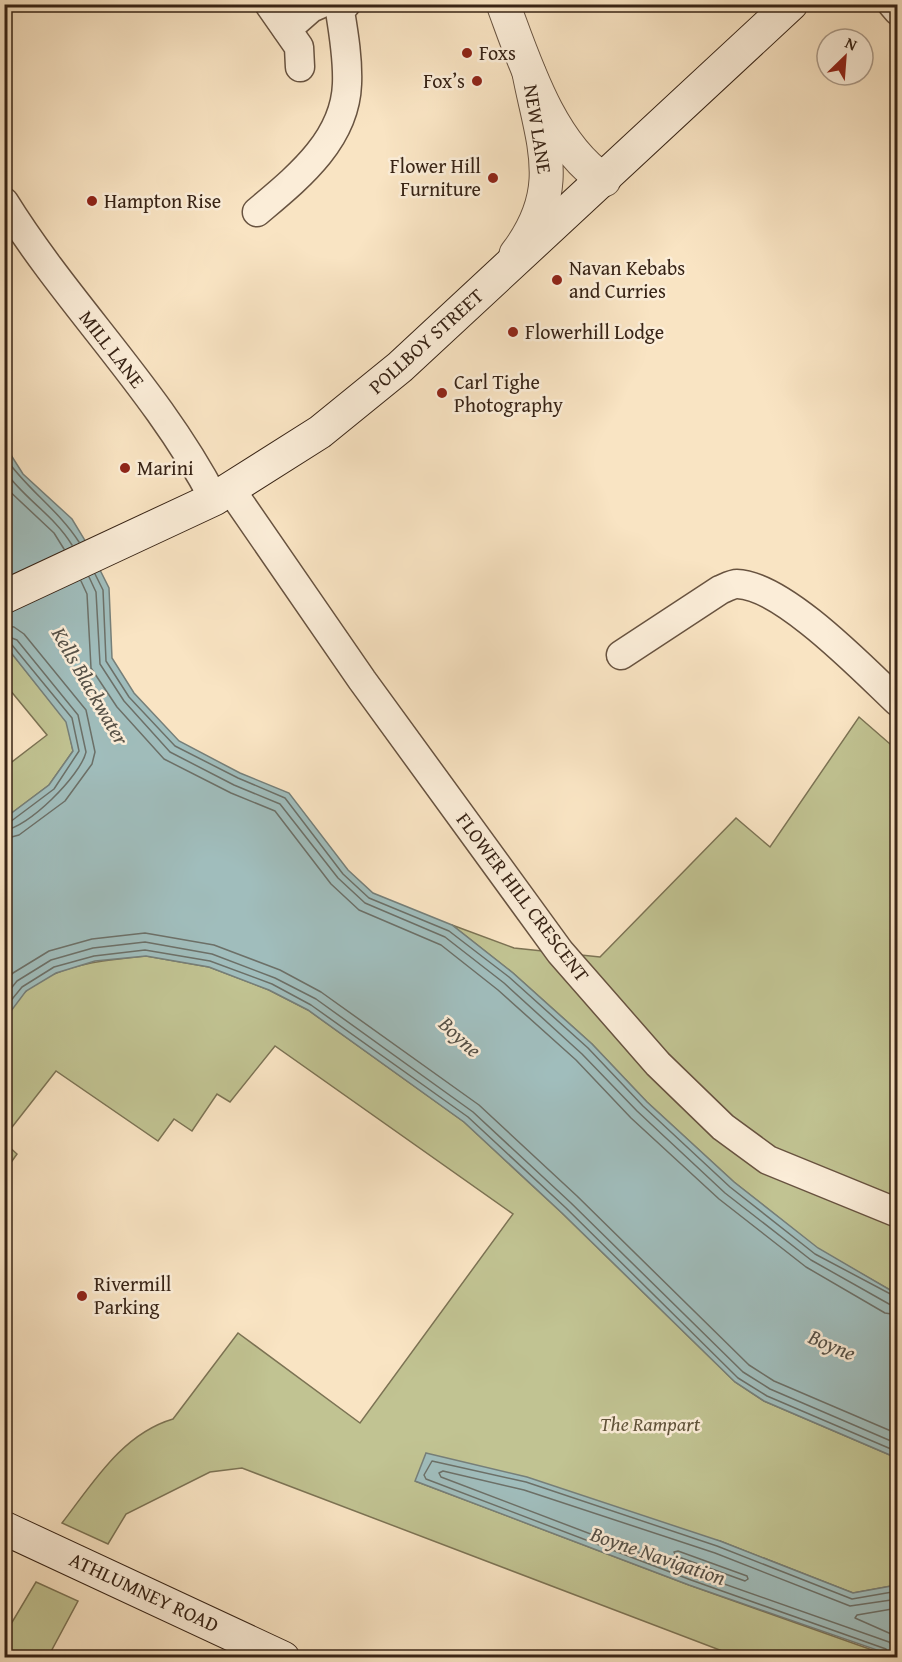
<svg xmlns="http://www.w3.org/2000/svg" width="902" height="1662" viewBox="0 0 902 1662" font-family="'Gentium Book Plus',serif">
<rect width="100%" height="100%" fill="#f9e4c3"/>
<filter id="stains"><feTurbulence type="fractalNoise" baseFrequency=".00333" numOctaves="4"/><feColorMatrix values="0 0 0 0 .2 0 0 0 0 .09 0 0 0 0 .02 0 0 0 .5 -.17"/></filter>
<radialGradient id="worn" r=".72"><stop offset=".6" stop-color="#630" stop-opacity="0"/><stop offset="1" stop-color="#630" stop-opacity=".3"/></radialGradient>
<g fill="#c1c392" stroke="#7c7354" stroke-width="1.5">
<polygon points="5,645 67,722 73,751 49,785 5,818 4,768 47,735 5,684"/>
<polygon points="859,717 897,750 897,1294 818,1249 734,1182 647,1102 592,1044 513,973 452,925 514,948 600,957 736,818 770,847"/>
<path d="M146,956l63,11 60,23 39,20 156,112 98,91 173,169 29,19 133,57v127l-44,8 -133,-52 -305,-60 274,104 203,72h-154l-496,-189 -32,4 -84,42 -18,30 -46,-21c31,-40 60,-89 111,-104l65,-86 122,90 153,-209 -238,-168 -45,56 -13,-8 -25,37 -18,-12 -16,22 -102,-70 -51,65c0,-18 -4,-109 1,-119 25,-51 91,-56 140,-61z"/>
<polygon points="5,1143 17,1154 5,1171"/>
<polygon points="36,1582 78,1601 48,1657 5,1657 5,1634"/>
</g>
<g fill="#a0bdbc" stroke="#767f79" stroke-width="1.5">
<polygon points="4,444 23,474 72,519 86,542 109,588 112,658 134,693 179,741 240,773 289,793 348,870 373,893 452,925 513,973 592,1044 647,1102 734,1182 818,1248 897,1294 897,1458 764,1401 735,1382 562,1213 464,1122 308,1010 269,990 209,967 146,956 95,961 56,973 26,991 5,1019 5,818 49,785 73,751 66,722 5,645"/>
<polygon points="426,1453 527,1477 720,1541 853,1593 897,1585 897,1657 689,1585 415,1481"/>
</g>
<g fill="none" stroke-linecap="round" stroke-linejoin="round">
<g stroke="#6c7068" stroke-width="1.5">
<path d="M4,456c21,32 54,53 75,86"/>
<path d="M4,470c19,28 50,45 68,75"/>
<polyline points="4,486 54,533 64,549"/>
<polyline points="95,574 103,590 106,661 129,697 175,746 238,778 285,798 343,874 369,898 449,931 509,977 588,1048 643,1106 730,1187 815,1254 898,1298"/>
<polyline points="89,577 96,592 100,664 124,701 170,752 234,785 280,804 338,878 365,903 445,937 504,983 582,1054 637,1111 725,1193 811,1260 889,1304 898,1306"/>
<polyline points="81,581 87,594 91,668 117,707 164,759 231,793 275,811 331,884 359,910 441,945 498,990 576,1060 631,1118 719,1199 806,1267 885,1313 898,1315"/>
<polyline points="4,626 14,627 24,634 86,710 95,752 92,764 65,801 19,835 4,839"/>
<path d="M4,635l13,5 61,75 8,37c-5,23 -59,77 -82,78"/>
<polyline points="4,642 12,645 72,718 79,751 54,789 10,822 4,823"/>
<polyline points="4,982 13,973 49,951 92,939 145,933 214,945 280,970 321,992 479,1105 577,1196 749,1365 774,1381 898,1434"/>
<polyline points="4,997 17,981 51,960 93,948 145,942 212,954 275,978 316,999 473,1112 571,1203 743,1372 770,1389 898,1444"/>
<polyline points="4,1009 22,987 54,967 94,956 145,950 210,961 272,984 311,1005 468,1117 566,1208 738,1378 767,1396 898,1452"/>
<polygon points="678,1551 747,1576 748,1579 745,1581 676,1556 674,1552"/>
<polyline points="898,1599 850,1606 715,1553 524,1490 443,1471 439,1473 441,1477 693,1573 889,1642 898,1652"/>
<polyline points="898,1608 857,1615 855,1618 898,1637"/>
<polyline points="890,1658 886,1649 691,1580 426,1479 424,1475 432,1461 526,1482 717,1546 852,1599 898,1591"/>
</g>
<g stroke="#685340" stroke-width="31">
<g id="minor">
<polyline points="269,4 299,47 300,67"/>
<polyline points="892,4 898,11"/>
<polyline points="287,29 311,8 320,4"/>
<path d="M4,202c64,103 154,189 210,297"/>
<path d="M257,212c39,-33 88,-71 90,-128 1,-24 -3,-49 -7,-73l6,-7"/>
<polyline points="231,490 362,680 560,952 658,1064 723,1127 768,1160 898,1213"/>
<path d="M621,655l99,-65c5,-2 12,-6 17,-6 46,1 128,87 161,118"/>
</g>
</g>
<g stroke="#685340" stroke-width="35">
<g id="tertiary">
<path d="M503,4c22,59 47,140 101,176"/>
<path d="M516,254c49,-64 27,-109 13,-181"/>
</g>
</g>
<g stroke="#372315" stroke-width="35">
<g id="secondary">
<polyline points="4,597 214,499 320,432 400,367 791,4"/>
<polyline points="4,1528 283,1658"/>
</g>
</g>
<use href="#minor" stroke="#fbedd8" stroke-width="28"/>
<use href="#tertiary" stroke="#fbedd8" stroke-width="33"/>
<use href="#secondary" stroke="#fbedd8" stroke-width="33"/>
</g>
<g fill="#8f2418" stroke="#fbedd8" stroke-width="2">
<circle cx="467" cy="53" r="6"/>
<circle cx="477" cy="81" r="6"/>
<circle cx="493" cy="178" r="6"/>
<circle cx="92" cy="201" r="6"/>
<circle cx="557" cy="280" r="6"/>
<circle cx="513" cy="332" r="6"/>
<circle cx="442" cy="393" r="6"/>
<circle cx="125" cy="468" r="6"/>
<circle cx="82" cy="1296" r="6"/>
</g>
<g text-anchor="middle" stroke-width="5" stroke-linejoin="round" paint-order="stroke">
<g font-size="20" fill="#372315" stroke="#fbedd8" text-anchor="start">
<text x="479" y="60">Foxs</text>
<text x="465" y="88" text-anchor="end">Fox’s</text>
<text x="481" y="173" text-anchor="end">Flower Hill<tspan x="481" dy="23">Furniture</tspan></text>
<text x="104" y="208">Hampton Rise</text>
<text x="569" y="275">Navan Kebabs<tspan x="569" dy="23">and Curries</tspan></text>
<text x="525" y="339">Flowerhill Lodge</text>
<text x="454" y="389">Carl Tighe<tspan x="454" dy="23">Photography</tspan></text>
<text x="137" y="475">Marini</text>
<text x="94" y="1291">Rivermill<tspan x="94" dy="23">Parking</tspan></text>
</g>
<g font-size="20" fill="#372315" stroke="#fbedd8">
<text transform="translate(538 129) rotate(81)" y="7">NEW LANE</text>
<text transform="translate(426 341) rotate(-42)" y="7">POLLBOY STREET</text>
<text transform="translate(112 349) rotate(52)" y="7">MILL LANE</text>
<text transform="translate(523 897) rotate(53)" y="7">FLOWER HILL CRESCENT</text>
<text transform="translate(144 1592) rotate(25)" y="7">ATHLUMNEY ROAD</text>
</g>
<g font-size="20" font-style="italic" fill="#60533a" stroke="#fbedd8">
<text x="650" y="1431">The Rampart</text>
</g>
<g font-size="21" font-style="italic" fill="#565147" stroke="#fbedd8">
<text transform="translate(90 686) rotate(60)" y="7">Kells Blackwater</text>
<text transform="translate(460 1037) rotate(43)" y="7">Boyne</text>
<text transform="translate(832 1345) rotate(23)" y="7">Boyne</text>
<text transform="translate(658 1556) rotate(19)" y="7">Boyne Navigation</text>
</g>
</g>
<rect width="902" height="1662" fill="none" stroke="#f9e4c3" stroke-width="24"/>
<rect x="6" y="6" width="890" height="1650" fill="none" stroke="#372315" stroke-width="3"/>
<rect x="12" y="12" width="878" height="1638" fill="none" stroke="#372315" stroke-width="1.5"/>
<g transform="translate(845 57) rotate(25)"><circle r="28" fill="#fbedd8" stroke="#ad9c8a" stroke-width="1.5"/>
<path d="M0-4.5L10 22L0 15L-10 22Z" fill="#8f2418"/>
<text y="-9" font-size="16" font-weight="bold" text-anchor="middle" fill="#372315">N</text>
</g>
<rect width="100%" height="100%" filter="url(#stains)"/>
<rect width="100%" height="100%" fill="url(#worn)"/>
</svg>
